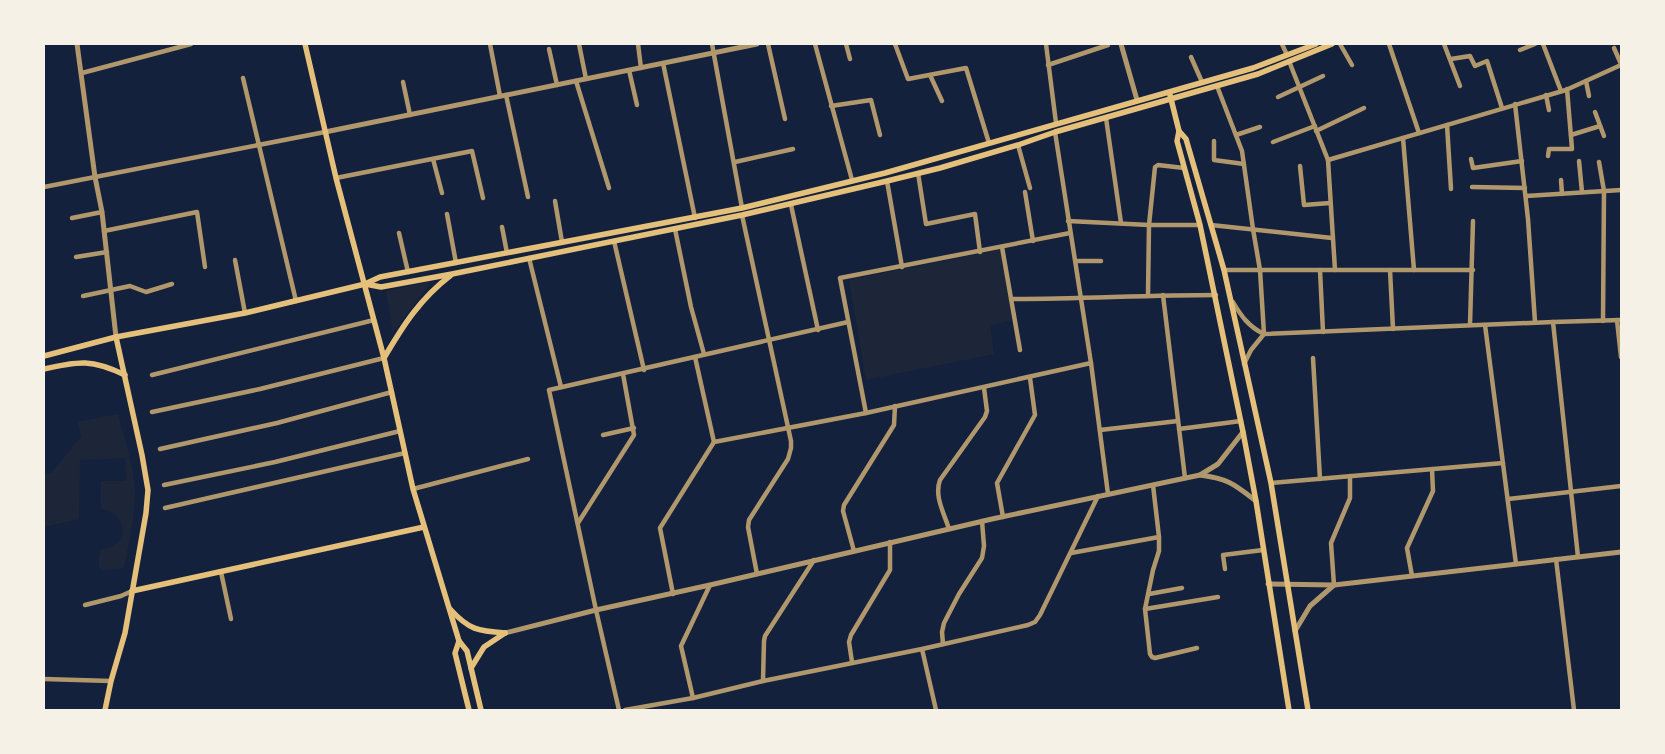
<svg xmlns="http://www.w3.org/2000/svg" width="1665" height="754" viewBox="0 0 1665 754" font-family="'Exo 2',sans-serif">
<rect width="100%" height="100%" fill="#14213d"/>
<g fill="#1d2539">
<polygon points="1003,249 1012,321 990,325 994,354 866,380 849,280"/>
<polygon points="432,281 393,332 386,291"/>
<path d="M118,414c6,25 16,51 17,77 0,26 -6,52 -11,77l-20,2 -5,-3v-11l2,-7c29,-1 29,-36 0,-40v-28h25l-1,-23 -45,2 -1,59 -35,8v-53l7,-1 30,-36 -3,-15z"/>
</g>
<g fill="none" stroke-linecap="round" stroke-linejoin="round">
<g stroke="#b1986c" stroke-width="4.5">
<polyline points="490,44 500,96"/>
<polyline points="579,44 586,79"/>
<polyline points="638,44 641,68"/>
<polyline points="712,44 742,208"/>
<polyline points="768,44 785,119"/>
<polyline points="815,44 852,180"/>
<polyline points="846,44 850,59"/>
<polyline points="895,44 908,79 966,68 989,143"/>
<polyline points="1046,44 1056,123"/>
<polyline points="1282,44 1287,55"/>
<polyline points="1340,44 1352,65"/>
<polyline points="1389,44 1419,133"/>
<polyline points="1444,44 1460,86"/>
<polyline points="1543,44 1561,91"/>
<polyline points="1614,48 1621,64"/>
<polyline points="549,49 557,85"/>
<polyline points="1520,50 1535,44"/>
<polyline points="1191,57 1202,82"/>
<polyline points="1451,59 1470,56 1475,66 1487,61 1502,108"/>
<polyline points="1289,61 1328,160 1335,270"/>
<polyline points="663,63 695,218"/>
<polyline points="1048,65 1108,45"/>
<polyline points="629,70 637,105"/>
<polyline points="82,73 191,44"/>
<polyline points="930,75 942,101"/>
<polyline points="243,78 296,301"/>
<polyline points="576,81 609,188"/>
<polyline points="1586,81 1589,96"/>
<polyline points="403,82 410,115"/>
<polyline points="1217,86 1242,151 1253,229 1260,270 1264,334"/>
<polyline points="506,95 528,197"/>
<polyline points="1546,95 1549,110"/>
<polyline points="1278,97 1323,76"/>
<polyline points="1515,104 1528,219 1535,322"/>
<polyline points="831,106 871,100 880,135"/>
<polyline points="1595,112 1604,136"/>
<polyline points="1106,118 1121,223"/>
<polyline points="1447,125 1451,189"/>
<polyline points="1316,131 1364,108"/>
<polyline points="1055,132 1091,363 1108,494"/>
<polyline points="1236,135 1260,127"/>
<polyline points="1571,135 1600,126"/>
<polyline points="1403,138 1414,270"/>
<polyline points="1214,141 1214,160 1244,164"/>
<polyline points="1273,142 1315,126"/>
<polyline points="1018,145 1030,188"/>
<polyline points="1548,156 1549,149 1572,149 1567,89"/>
<polyline points="433,159 442,193"/>
<polyline points="1471,159 1473,168 1522,161"/>
<polyline points="1328,160 1566,90 1621,65"/>
<polyline points="1579,161 1582,192"/>
<polyline points="735,162 793,149"/>
<polyline points="1599,162 1604,191 1603,321"/>
<polyline points="1300,166 1304,205 1330,203"/>
<polyline points="918,173 926,224 975,214 980,252"/>
<polyline points="336,178 472,151 483,198"/>
<polyline points="1561,180 1562,194"/>
<polyline points="887,181 902,267"/>
<polyline points="44,187 325,132"/>
<polyline points="1472,187 1525,188"/>
<polyline points="1025,192 1033,241"/>
<polyline points="1526,196 1621,190"/>
<polyline points="555,201 562,242"/>
<polyline points="791,205 818,330"/>
<polyline points="447,214 456,263"/>
<polyline points="742,215 791,441 791,448 788,459 749,520 748,527 757,574"/>
<polyline points="72,218 102,212"/>
<polyline points="1068,221 1149,225 1200,225"/>
<polyline points="1211,225 1332,238"/>
<polyline points="502,227 507,253"/>
<polyline points="675,229 691,307 704,354"/>
<polyline points="104,231 197,212 205,267"/>
<polyline points="399,233 408,272"/>
<polyline points="614,241 644,370"/>
<polyline points="1002,247 1020,350"/>
<polyline points="76,257 107,252"/>
<polyline points="529,258 561,387"/>
<polyline points="235,260 245,313"/>
<polyline points="1076,261 1101,261"/>
<polyline points="1224,270 1473,270"/>
<polyline points="1320,270 1323,332"/>
<polyline points="1390,270 1393,329"/>
<polyline points="1148,295 1149,225 1155,167 1158,165 1184,168"/>
<polyline points="1163,295 1185,478"/>
<polyline points="83,296 130,286 146,292 172,284"/>
<path d="M1011,299c68,0 136,-4 205,-4"/>
<path d="M1233,302c8,14 16,25 31,32l289,-12 68,-2"/>
<polyline points="1617,320 1621,357"/>
<polyline points="1553,322 1578,557"/>
<polyline points="1470,325 1473,221"/>
<polyline points="1485,325 1516,564"/>
<polyline points="695,357 714,442"/>
<polyline points="1313,358 1320,479"/>
<polyline points="1244,364 1251,350 1264,334"/>
<polyline points="152,375 374,320"/>
<polyline points="152,412 260,389 384,358"/>
<polyline points="866,413 840,278 1070,233"/>
<polyline points="1179,429 1241,421"/>
<polyline points="1100,430 1178,421"/>
<polyline points="603,435 634,428"/>
<polyline points="714,442 866,413 1091,363"/>
<polyline points="160,449 277,423 392,392"/>
<polyline points="1271,483 1503,463"/>
<polyline points="164,485 275,462 400,431"/>
<polyline points="1153,485 1159,537 1159,551 1153,570 1145,609 1150,654 1152,657 1155,658 1197,648"/>
<polyline points="413,489 528,459"/>
<polyline points="1508,499 1621,486"/>
<polyline points="165,508 405,453"/>
<polyline points="1003,517 997,483 1035,415 1030,378"/>
<polyline points="578,523 634,435 623,374"/>
<path d="M949,529c-5,-16 -15,-33 -9,-49l45,-63 2,-6 -3,-23"/>
<polyline points="854,551 843,511 844,505 894,425 895,406"/>
<polyline points="1071,553 1159,537"/>
<polyline points="1556,559 1574,710"/>
<polyline points="1225,569 1223,555 1263,550"/>
<polyline points="221,572 231,619"/>
<polyline points="1412,576 1407,548 1433,491 1432,469"/>
<polyline points="1334,585 1331,543 1350,498 1350,476"/>
<polyline points="673,594 660,528 714,442"/>
<polyline points="1149,594 1182,588"/>
<polyline points="85,605 121,596 132,591"/>
<polyline points="1145,609 1218,597"/>
<polyline points="943,644 942,632 944,623 959,594 982,558 984,546 982,521"/>
<polyline points="922,649 936,710"/>
<polyline points="852,662 849,642 851,635 890,570 890,542"/>
<polyline points="44,679 111,681"/>
<polyline points="763,681 764,641 765,636 814,560"/>
<polyline points="693,698 681,646 710,585"/>
<polyline points="619,710 596,610 549,390 848,322"/>
<polyline points="625,710 693,698 763,681 922,649 1028,625 1035,622 1040,615 1098,496"/>
</g>
<g stroke="#b1986c" stroke-width="5">
<polyline points="77,44 95,177 102,212 116,337"/>
<polyline points="1121,44 1137,100"/>
<polyline points="325,132 757,44"/>
<path d="M1200,475c29,4 34,9 56,26"/>
<polyline points="1268,584 1334,585 1621,552"/>
<polyline points="1295,631 1310,606 1334,585"/>
<polyline points="505,633 596,610 710,585 992,519 1200,475 1218,464 1243,432"/>
</g>
<g stroke="#e5c07b" stroke-width="5.5">
<polyline points="305,44 336,178 384,358 413,489 459,641 467,651 481,710"/>
<polyline points="1170,95 1179,131 1177,141 1200,225 1243,432 1256,501 1289,710"/>
<polyline points="1179,131 1186,139 1224,270 1271,483 1308,710"/>
<polyline points="365,284 381,287 452,274 742,215 887,181 940,168 1018,145 1055,132 1258,74 1332,44"/>
<polyline points="44,356 116,337 245,313 365,284 380,277 742,208 885,173 1253,68 1316,44"/>
<path d="M384,358c20,-34 36,-59 67,-83"/>
<path d="M44,369c35,-8 48,-10 81,6"/>
<polyline points="132,591 424,527"/>
<path d="M450,609c19,21 28,22 55,24"/>
<polyline points="459,641 455,653 469,710"/>
<polyline points="471,668 484,647 505,633"/>
<polyline points="105,710 111,681 125,633 146,513 148,490 142,455 116,337"/>
</g>
</g>
<rect width="1665" height="754" fill="none" stroke="#f6f1e7" stroke-width="90"/>
</svg>
